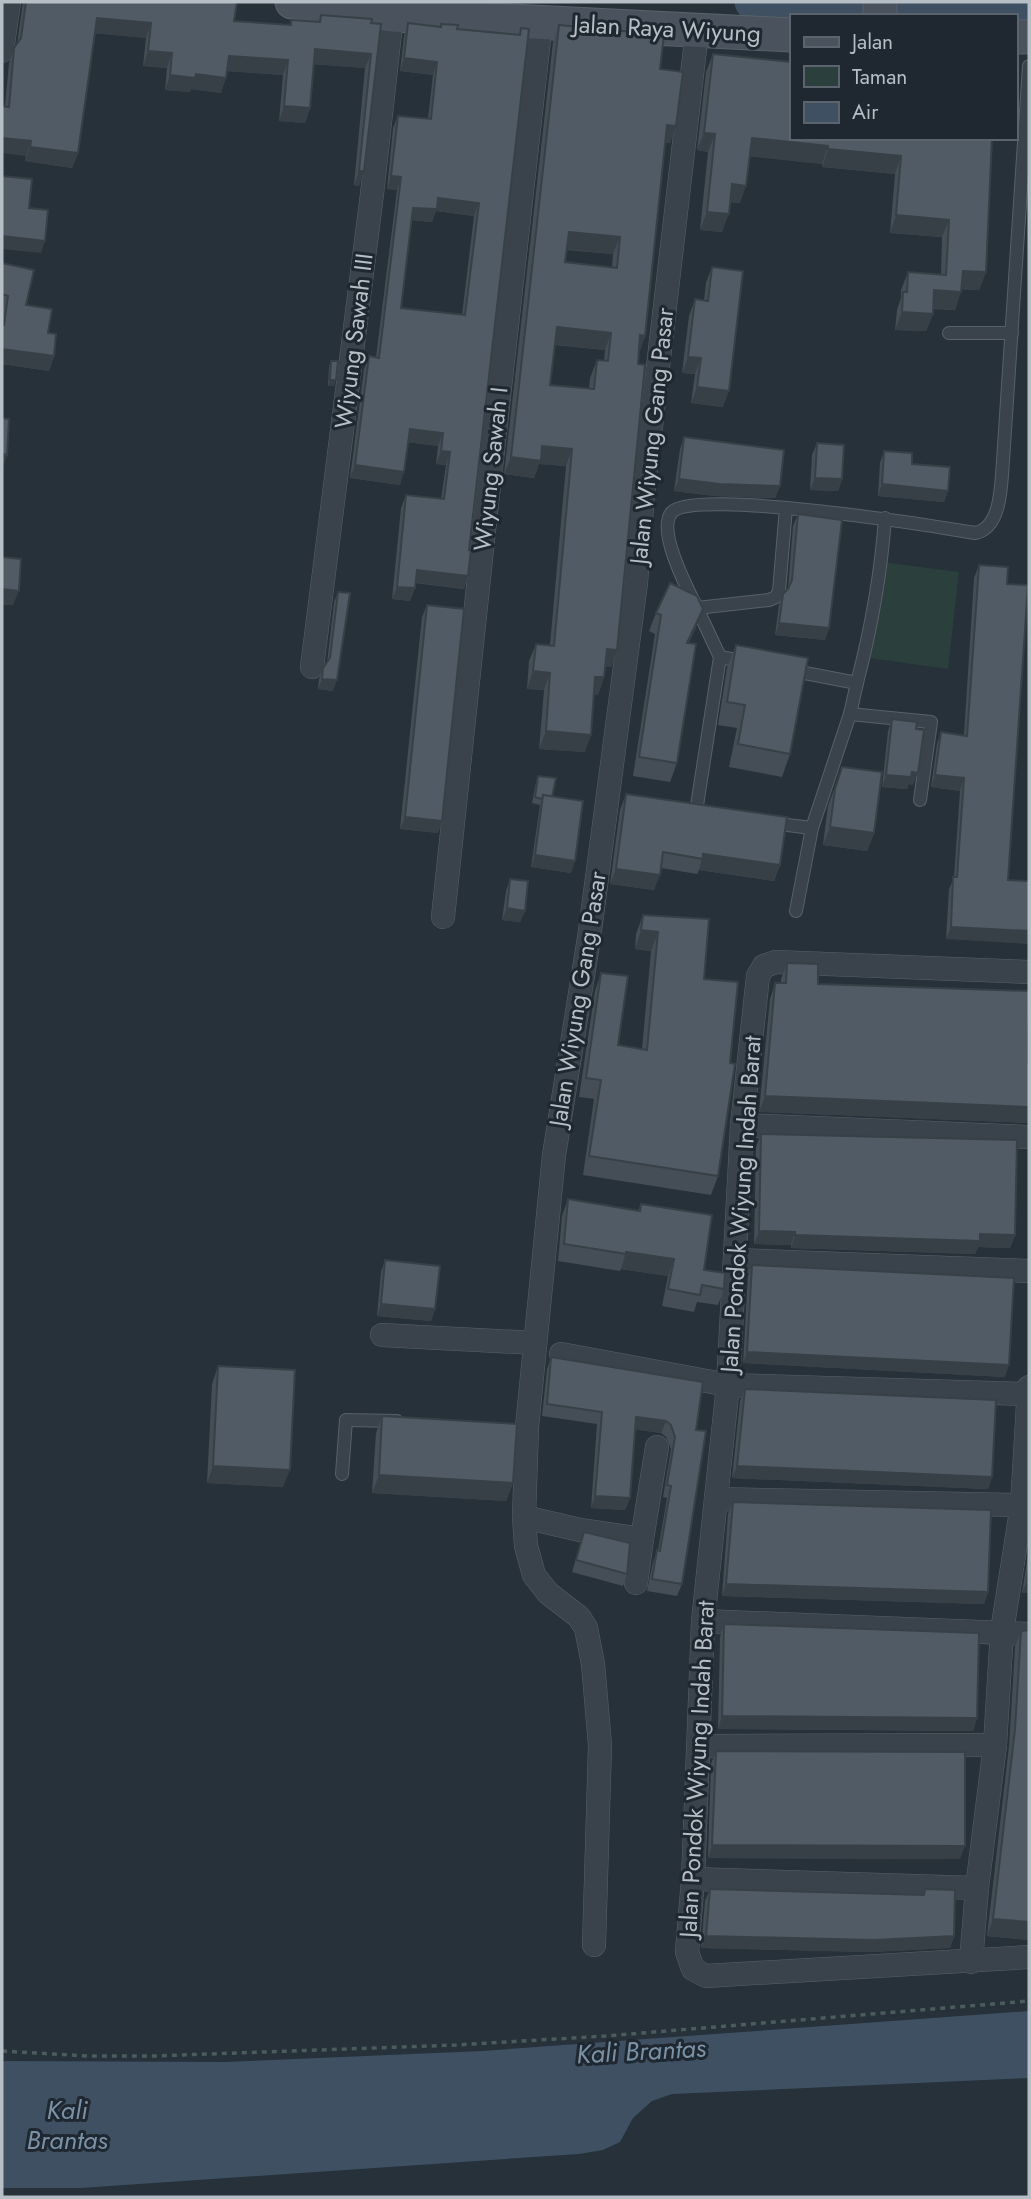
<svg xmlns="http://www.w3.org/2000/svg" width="1031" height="2199" viewBox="0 0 1031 2199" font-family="Jost,sans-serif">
<rect width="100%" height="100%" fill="#26313a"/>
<polygon fill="#2b3f3d" points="882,562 959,572 948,669 869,658"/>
<polygon fill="#3e5061" points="1029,2011 1029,2078 672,2094 652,2101 633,2118 620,2142 603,2150 579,2154 81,2188 2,2188 2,2061 225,2062 482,2051"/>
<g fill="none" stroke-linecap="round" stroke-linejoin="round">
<polyline stroke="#3e5061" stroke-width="35" points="752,2 810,6 1029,3"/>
<g stroke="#586169" stroke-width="14">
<g id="lane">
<polyline points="949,333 1012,333"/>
<path d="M786,508l-7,83 -3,6 -7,3 -72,8c-9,-18 -41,-78 -25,-96 22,-24 262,14 303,21 27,-5 26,-49 28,-72l26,-395"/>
<polyline points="720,657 747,662"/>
<path d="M789,670l68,13c14,-54 24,-109 28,-165"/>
<polyline points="850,714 931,722 920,800"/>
<polyline points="696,812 720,657 697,608"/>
<polyline points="771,823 812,828"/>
<polyline points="796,911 812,828 850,714 857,683"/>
<polyline points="342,1474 346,1420 397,1421"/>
</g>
</g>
<g stroke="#586169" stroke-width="24">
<g id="street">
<polyline points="2,51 9,2"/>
<polyline points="312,667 372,194 392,15"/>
<polyline points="443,917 485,521 541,22"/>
<polyline points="1029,972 776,962 764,966 758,976 742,1125 728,1385 703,1621 693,1879 687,1952 693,1969 706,1976 1029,1957"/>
<polyline points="742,1125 1029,1137"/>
<polyline points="735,1260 1029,1271"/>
<polyline points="382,1335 535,1343"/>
<polyline points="561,1354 728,1385 1029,1394"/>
<polyline points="716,1499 1022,1505"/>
<polyline points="524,1517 580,1530 642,1539 657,1447"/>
<polyline points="636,1583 642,1539"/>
<polyline points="703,1621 1029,1634"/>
<polyline points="699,1746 995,1745"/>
<polyline points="693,1879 977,1888"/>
<polyline points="594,1945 600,1745 593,1664 586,1628 579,1617 548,1593 534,1575 526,1546 524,1517 527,1427 554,1155 589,938 636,583 643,495 697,32"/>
<polyline points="971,1962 977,1888 995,1745 1002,1631 1022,1505 1029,1387"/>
</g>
</g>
<g stroke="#586169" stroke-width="35">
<g id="secondary">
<polyline points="292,2 392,15 791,35"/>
<polyline points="880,16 880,2"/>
<polyline points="1015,37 1029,37"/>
</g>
</g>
<polyline stroke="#4a5c5c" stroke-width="3.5" stroke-dasharray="5 5" stroke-linecap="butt" points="2,2051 87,2056 154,2056 456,2045 606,2036 1029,2001"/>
<use href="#lane" stroke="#3a434b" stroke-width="12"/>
<use href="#street" stroke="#3a434b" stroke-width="23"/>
<use href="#secondary" stroke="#49525d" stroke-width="33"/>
</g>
<g fill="#454e57" fill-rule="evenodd">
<polygon points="23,2 237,2 234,21 289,25 291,20 318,22 321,15 381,24 359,186 354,185 365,68 314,64 310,108 305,123 279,121 283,75 227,71 221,93 191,89 190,92 165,90 167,68 143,66 146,38 94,33 78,153 72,168 25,161 26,156 5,106 9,63 14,48 17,44"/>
<path d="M408,23l32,4 1,-3 16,5 61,6 3,-7 -52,522 -1,26 -4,13 -49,-6v5l-5,13 -18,-2 9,-91 5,-13 35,4 5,-34 -10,-1 2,-18 -30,-4 -8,43 -50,-7 14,-109 5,-13 7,1 21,-167 -10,-1 6,-61 5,-12 30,3 5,-44 -33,-4 4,-35zM436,211l38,5 -12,99 -61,-7 10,-88 21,2z"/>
<path d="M559,25l101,44 16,57 -6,17h-5l-20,193 -6,17 -22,297 -6,17h-6l-1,10 -6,18 -4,-1 -9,58 -46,-3 5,-59 -17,-1 2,-28 7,-17 14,1 16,-179 -27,-2 -5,14 -30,-4 49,-432zM566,250l47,4 -1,13 -47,-5zM555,345l50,5 -1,11 -7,-1 -7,18 -1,10 -39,-3z"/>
<polygon points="713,54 992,138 986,272 979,290 961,289 955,310 933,309 933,314 926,331 895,330 897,310 901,298 901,290 908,272 941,275 942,237 890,233 895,174 822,167 822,164 750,156 740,203 730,202 722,232 700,230 708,152 697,150 706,72"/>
<polygon points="2,263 26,305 48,333 54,356 49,371 2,364 2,320 3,310 2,310"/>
<polygon points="712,267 723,407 691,403 695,374 682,373 689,316 695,299 704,300 706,283"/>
<polygon points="331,361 334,386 328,386 329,367"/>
<polygon points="684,437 780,486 775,498 715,496 674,491 680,449"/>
<polygon points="817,443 842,479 838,491 810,490 812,455"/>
<polygon points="884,451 912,464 948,491 944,502 878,496 880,463"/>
<polygon points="798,514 829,628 825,640 775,635 779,605 783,594 788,589 793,526"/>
<polygon points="979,565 1007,584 1008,880 946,939 949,889 954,877 960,791 931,787 937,744 941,732 964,735 974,578"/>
<polygon points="338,592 333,691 318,689 319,679 323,668 327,663 334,602"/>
<polygon points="427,605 442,821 438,833 400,829 422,617"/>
<polygon points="656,613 696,627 689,643 677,763 670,782 633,776 655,634 649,631"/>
<polygon points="736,645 790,754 782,777 729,767 737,728 718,725 727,668"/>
<polygon points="892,719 913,785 909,784 907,789 882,787 888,731"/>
<polygon points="842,767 874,833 867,851 823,845 828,806"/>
<polygon points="538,776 552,797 571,873 531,867 540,805 532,803 536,782"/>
<polygon points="626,794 780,865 774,881 699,870 697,874 661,868 654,890 610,884 620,810"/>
<polygon points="510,879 525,911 520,922 502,920 506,891"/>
<polygon points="643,915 704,979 718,1176 711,1195 583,1175 594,1099 579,1097 595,991 601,973 618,1045 642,1049 651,951 635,949 636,934"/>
<polygon points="787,963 818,984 1028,1063 1028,1123 759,1112 770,999 775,983 781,983 781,979"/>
<polygon points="761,1134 1015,1235 1010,1248 978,1247 975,1254 791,1248 791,1245 754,1244 756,1147"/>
<polygon points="568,1199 638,1211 641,1204 704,1270 724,1289 718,1305 697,1302 694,1312 662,1306 668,1276 621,1269 620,1271 558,1261 562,1216"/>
<polygon points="385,1260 435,1309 431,1321 377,1316 381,1272"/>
<polygon points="752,1265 1005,1377 743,1363 748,1276"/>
<polygon points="551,1357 696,1430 682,1584 677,1596 647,1591 653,1562 658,1550 667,1498 663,1497 671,1449 666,1437 661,1433 635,1429 630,1498 625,1510 591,1508 597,1424 542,1416 547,1369"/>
<polygon points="218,1366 283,1487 207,1483 212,1384"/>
<polygon points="745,1389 992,1477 988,1489 732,1478 740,1401"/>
<polygon points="382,1416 513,1483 506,1501 372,1493 376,1433"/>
<polygon points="733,1502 988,1592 984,1604 722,1596 728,1514"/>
<polygon points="584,1532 627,1574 623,1586 572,1572"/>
<polygon points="1029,1548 1029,1593 1022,1593"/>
<polygon points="724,1624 977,1718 973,1731 718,1729 720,1637"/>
<polygon points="1029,1630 1029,1940 987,1936 1009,1746 1015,1647 1021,1631"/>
<polygon points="716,1751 960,1859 708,1858 711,1764"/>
<polygon points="710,1889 922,1895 925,1889 954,1936 950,1948 870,1952 701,1948 705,1901"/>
</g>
<g fill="#384047">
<polygon points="97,18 151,23 146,38 91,33"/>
<polygon points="315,49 371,54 365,68 309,64"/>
<polygon points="148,51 172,53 167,68 143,66"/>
<polygon points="229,56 288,60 283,75 224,71"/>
<polygon points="404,58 437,62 433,75 400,71"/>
<polygon points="196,74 226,78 221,93 191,89 190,92 165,90 170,75"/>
<polygon points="284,106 310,108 305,123 279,121"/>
<polygon points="667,125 676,126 670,143 661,142"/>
<polygon points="704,133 715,134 708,152 697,150"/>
<polygon points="2,138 31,141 26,156 2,153"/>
<polygon points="752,138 828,146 822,164 745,156"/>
<polygon points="30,147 78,153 72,168 25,161"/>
<polygon points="828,149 901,156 895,174 822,167"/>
<polygon points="359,171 364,171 359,186 354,185"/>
<polygon points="391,176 401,177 397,190 387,189"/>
<polygon points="732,184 746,186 740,203 725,202"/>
<polygon points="438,198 479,203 474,216 436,211 432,222 408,220 413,208"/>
<polygon points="707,212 729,214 722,232 700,230"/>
<polygon points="896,215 949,220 942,237 890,233"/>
<polygon points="569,232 620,237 613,254 562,249"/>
<polygon points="2,236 45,241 41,253 2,249"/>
<polygon points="963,271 986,272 979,290 956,289"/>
<polygon points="934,290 961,292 955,310 927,308"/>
<polygon points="902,312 933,314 926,331 895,330"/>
<polygon points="557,327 611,333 605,350 551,344"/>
<polygon points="640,335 645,336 639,353"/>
<polygon points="2,349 54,356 49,371 2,364"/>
<polygon points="688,357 701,358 695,374 682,373"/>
<polygon points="330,380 336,380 334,386 328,386"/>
<polygon points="697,387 729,391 723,407 691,403"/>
<polygon points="410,429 443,433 438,446 405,442"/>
<polygon points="542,446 572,449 566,466 539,464 534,478 504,474 511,457"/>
<polygon points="441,451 450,452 446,465 436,464"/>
<polygon points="2,454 7,455 2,469"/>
<polygon points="355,465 404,472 400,485 350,478"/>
<polygon points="815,478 842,479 838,491 810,490"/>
<polygon points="679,479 780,486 775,498 715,496 674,491"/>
<polygon points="882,484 948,491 944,502 878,496"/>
<polygon points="417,570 468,576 464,589 412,582"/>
<polygon points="397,587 415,588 410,601 392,599"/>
<polygon points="2,589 19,591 13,605 2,605"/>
<polygon points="703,609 696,627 680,662 687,643"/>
<polygon points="779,623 829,628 825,640 775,635"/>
<polygon points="607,649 617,650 611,667 601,667"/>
<polygon points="533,671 550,673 544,690 527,689"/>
<polygon points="595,677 604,677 598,695 589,694"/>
<polygon points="322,679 337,680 333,691 318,689"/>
<polygon points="546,731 591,735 585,752 539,749"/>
<polygon points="912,772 918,773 913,785 909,784 907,789 882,787 886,775"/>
<polygon points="935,775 964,778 960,791 931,787"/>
<polygon points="405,817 442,821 438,833 400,829"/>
<polygon points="830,827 874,833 867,851 823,845"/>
<polygon points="703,854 780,865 774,881 699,870"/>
<polygon points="535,855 575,861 571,873 531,867"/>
<polygon points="616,869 660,875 654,890 610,884"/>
<polygon points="507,908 525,911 520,922 502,920"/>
<polygon points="951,927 1029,931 1029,944 946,939"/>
<polygon points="641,930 658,932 651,951 635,949"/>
<polygon points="765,1096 1029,1107 1029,1120 1028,1123 759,1112"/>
<polygon points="759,1231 795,1232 791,1245 754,1244"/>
<polygon points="980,1234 1015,1235 1010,1248 978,1247 975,1254 791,1248 795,1235"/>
<polygon points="626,1252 674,1259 668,1276 621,1269"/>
<polygon points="381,1304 435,1309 431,1321 377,1316"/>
<polygon points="747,1352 1009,1365 1005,1377 743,1363"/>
<polygon points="636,1417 666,1421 661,1433 631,1429"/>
<polygon points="213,1466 290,1470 283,1487 207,1483"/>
<polygon points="737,1466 992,1477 988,1489 732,1478"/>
<polygon points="379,1475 513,1483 506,1501 372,1493"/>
<polygon points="595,1496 630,1498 625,1510 591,1508"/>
<polygon points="1027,1581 1029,1581 1029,1593 1022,1593"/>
<polygon points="726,1584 988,1592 984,1604 722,1596"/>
<polygon points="722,1716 977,1718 973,1731 718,1729"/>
<polygon points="712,1845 965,1846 960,1859 708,1858"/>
<polygon points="993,1919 1029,1922 1029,1940 987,1936"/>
<polygon points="706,1936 954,1936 950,1948 870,1952 701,1948"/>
</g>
<g fill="#505b65" stroke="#384047" stroke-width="2" fill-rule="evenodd">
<polygon points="26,2 237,2 234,21 291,25 291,20 320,22 321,15 372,19 371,23 381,24 364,171 359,171 371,54 315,49 310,108 284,106 288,60 229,56 226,78 196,74 195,78 170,75 172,53 148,51 151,23 97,18 78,153 30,147 31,141 2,138 2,106 9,107 14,48 21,38"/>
<path d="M408,23l33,4v-3l17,1 -1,4 63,6 1,-7 8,1 -60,521h2l-3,26 -51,-6 -2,18 -18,-1 9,-92 38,4 6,-47 -9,-1 2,-18 -33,-4 -6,43 -49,-7 14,-109 10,2 22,-181 -10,-1 7,-60 33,3 6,-57 -33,-4zM438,198l41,5 -14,112 -64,-7 12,-100 24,1z"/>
<path d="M559,25l105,10 -4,34 23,3 -7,54 -9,-1 -22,211 -5,-1 -2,29 7,1 -28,285 -10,-1 -3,28h-9l-4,58 -45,-4 4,-58 -17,-2 3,-27 18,2 18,-197 -30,-3 -1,15 -30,-4zM569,232l51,5 -3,31 -52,-6zM557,327l54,6 -3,28 -11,-1 -3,29 -44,-4z"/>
<polygon points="713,54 791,62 791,138 992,138 986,272 963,271 961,292 934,290 933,314 902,312 903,292 907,292 908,272 946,275 949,220 896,215 901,156 828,149 828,146 752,138 746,186 732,184 729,214 707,212 715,134 704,133"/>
<polygon points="2,176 32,179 29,208 48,210 45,241 2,236"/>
<polygon points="2,263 34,270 26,305 52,309 48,333 56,334 54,356 2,349 2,325 4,325 8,296 2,294"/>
<polygon points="712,267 743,271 729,391 697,387 701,358 688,357 695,299 708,301"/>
<polygon points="331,361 338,361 336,380 330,380"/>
<polygon points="2,418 9,419 7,455 2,454"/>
<polygon points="684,437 784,450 780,486 719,484 679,479"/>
<polygon points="817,443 844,445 842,479 815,478"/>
<polygon points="884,451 912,453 912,464 950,467 948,491 882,484"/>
<polygon points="798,514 842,520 829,628 779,623 783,594 788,589 792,580"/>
<polygon points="2,557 21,559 19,591 2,589"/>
<polygon points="979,565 1008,567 1007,584 1028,585 1008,880 1029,881 1029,931 951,927 953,877 957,877 964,778 935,775 941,732 967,736"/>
<polygon points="670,583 697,596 703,609 687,643 696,644 677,763 639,757 661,615 656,613"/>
<polygon points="338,592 350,593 337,680 322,679 323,668 330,658"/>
<polygon points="427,605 464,609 442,821 405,817"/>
<polygon points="736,645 808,658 790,754 738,744 745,705 727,702"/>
<polygon points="892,719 917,722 916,729 924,730 918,773 912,772 911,777 886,775"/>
<polygon points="842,767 882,772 874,833 830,827 835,789"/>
<polygon points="538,776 556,778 552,797 543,795 542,799 535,797"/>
<polygon points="626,794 787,817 780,865 703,854 703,859 663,852 660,875 616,869"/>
<polygon points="543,795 583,801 575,861 535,855"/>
<polygon points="510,879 528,881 525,911 507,908"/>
<polygon points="643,915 709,919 704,979 738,982 730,1063 735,1064 718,1176 589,1156 601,1080 586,1078 601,973 628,976 618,1045 647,1050 658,932 641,930"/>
<polygon points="787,963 818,964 818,984 1029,991 1028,1063 1029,1063 1029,1107 765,1096 775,983 786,983"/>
<polygon points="761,1134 1017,1140 1015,1235 980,1234 980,1241 795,1235 795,1232 759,1231"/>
<polygon points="568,1199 640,1211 641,1204 712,1215 704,1270 725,1273 724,1289 702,1285 700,1295 668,1289 674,1259 626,1252 626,1254 564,1244"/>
<polygon points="385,1260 440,1266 435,1309 381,1304"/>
<polygon points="752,1265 1014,1278 1009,1365 747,1352"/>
<polygon points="551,1357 703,1382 696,1430 706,1431 682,1584 652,1579 657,1550 660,1551 671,1486 667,1485 675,1437 671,1425 666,1421 636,1417 630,1498 595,1496 602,1412 547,1404"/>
<polygon points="218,1366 295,1370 290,1470 213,1466"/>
<polygon points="745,1389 996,1400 992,1477 737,1466"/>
<polygon points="382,1416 517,1424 513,1483 379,1475"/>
<polygon points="733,1502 991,1510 988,1592 726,1584"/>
<polygon points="584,1532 630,1543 627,1574 576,1560"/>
<polygon points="1029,1564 1029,1581 1027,1581"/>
<polygon points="724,1624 979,1633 977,1718 722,1716"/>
<polygon points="1029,1630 1029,1922 993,1919 1015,1729 1021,1631"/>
<polygon points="716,1751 965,1752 965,1846 712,1845"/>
<polygon points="710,1889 924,1895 925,1889 955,1890 954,1936 874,1940 706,1936"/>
</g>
<g text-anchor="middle" stroke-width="6" stroke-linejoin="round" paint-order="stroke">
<g font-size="24" fill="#b6bec6" stroke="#1f2830">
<text transform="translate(667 29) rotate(3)" y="8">Jalan Raya Wiyung</text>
<text transform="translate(354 341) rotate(-83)" y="8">Wiyung Sawah III</text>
<text transform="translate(652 436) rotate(-84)" y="8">Jalan Wiyung Gang Pasar</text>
<text transform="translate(491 469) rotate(-84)" y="8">Wiyung Sawah I</text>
<text transform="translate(578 999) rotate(-81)" y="8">Jalan Wiyung Gang Pasar</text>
<text transform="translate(741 1204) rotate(-86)" y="8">Jalan Pondok Wiyung Indah Barat</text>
<text transform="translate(697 1769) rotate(-87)" y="8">Jalan Pondok Wiyung Indah Barat</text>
</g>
<g font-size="26" font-style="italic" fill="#7a91a6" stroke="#1f2830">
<text transform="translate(641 2051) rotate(-3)" y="9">Kali Brantas</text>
<text x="67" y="2119">Kali<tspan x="67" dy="30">Brantas</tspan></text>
</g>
</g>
<rect width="1031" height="2199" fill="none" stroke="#b6bec6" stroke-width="7"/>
<rect x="790" y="14" width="228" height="126" fill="#1f2830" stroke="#5b646c" stroke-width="2"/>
<rect x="804" y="37" width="35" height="10" fill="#49525d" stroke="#5b646c" stroke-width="2"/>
<text x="852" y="49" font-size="21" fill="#b6bec6">Jalan</text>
<rect x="804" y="66" width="35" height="21" fill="#2b3f3d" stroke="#5b646c" stroke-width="2"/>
<text x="852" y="84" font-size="21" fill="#b6bec6">Taman</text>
<rect x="804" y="102" width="35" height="21" fill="#3e5061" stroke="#5b646c" stroke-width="2"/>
<text x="852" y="119" font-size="21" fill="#b6bec6">Air</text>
</svg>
